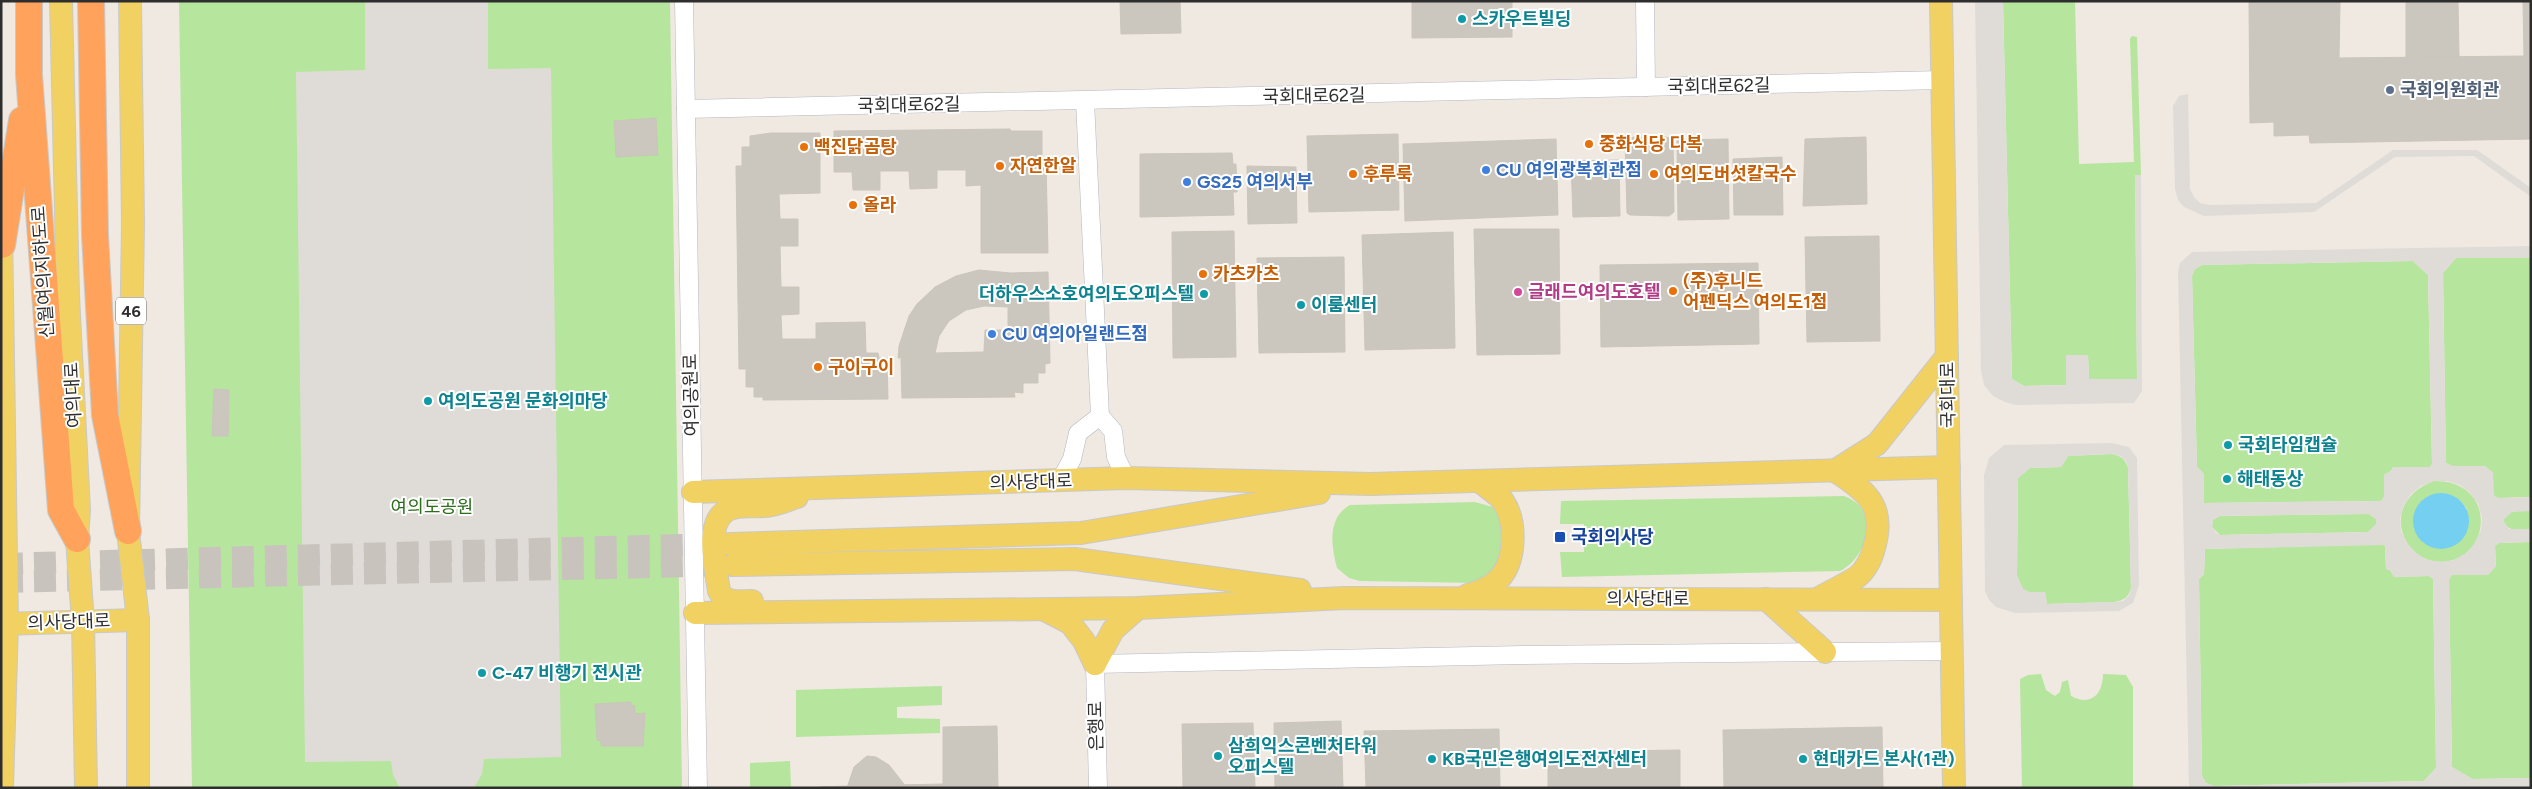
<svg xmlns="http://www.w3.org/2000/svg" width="2532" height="789" viewBox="0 0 2532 789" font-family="Figtree,'Noto Sans KR',sans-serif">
<rect width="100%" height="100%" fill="#efe9e1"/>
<g fill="#b6e59e" fill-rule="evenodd">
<polygon points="179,1 670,1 682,788 192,788"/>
<polygon points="2003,1 2075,1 2079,164 2134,162 2130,39 2132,36 2137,37 2141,175 2135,175 2137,379 2089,379 2088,355 2067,355 2066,385 2024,386 2012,379"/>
<polygon points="2456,258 2531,258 2531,497 2498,498 2493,496 2493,473 2485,466 2452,466 2446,463 2443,273"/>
<polygon points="2413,261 2428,275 2432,464 2430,467 2393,467 2391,471 2384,475 2384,497 2381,501 2204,503 2204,474 2197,467 2192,276 2195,269 2202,265"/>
<path d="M2112,454c9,2 13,4 16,14l3,120c-3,10 -7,12 -17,14l-67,2 -2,-12h-16l-6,-3 -6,-13 1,-98 12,-10 31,-1 7,-11z"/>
<path d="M2434,481c68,-1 57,89 -1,80 -11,-2 -22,-10 -27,-20 -14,-27 2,-51 28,-60zM2444,493l17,8 6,8 -42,35c-21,-20 -9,-48 19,-51z"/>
<path d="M1844,496c37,13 25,60 -4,75l-278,6 -2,-25h24v-28h-24l1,-23z"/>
<path d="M1475,502l18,5 10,18 -4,40 -21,18 -118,-2 -11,-3 -12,-10c-6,-23 -10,-50 13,-63z"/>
<path d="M2512,511h19v18c-11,0 -24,4 -28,-9z"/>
<polygon points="2369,514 2376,519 2376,525 2368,532 2220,535 2212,527 2213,520 2220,516"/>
<polygon points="2531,542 2531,778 2472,779 2452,767 2449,579 2452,575 2488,575 2496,566 2495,546 2499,543"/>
<polygon points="2383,544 2385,546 2386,569 2390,570 2394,577 2429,576 2433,579 2436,768 2424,781 2214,786 2206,783 2202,776 2199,579 2204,574 2205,549"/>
<path d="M2041,674l5,16 9,6 5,-4 2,-10 6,-2 3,16c21,11 32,-3 32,-22l23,1 7,12v101h-111l-2,-109 8,-4z"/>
<polygon points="942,686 942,705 897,707 897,718 940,719 940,733 796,737 796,690"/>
<polygon points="790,761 791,788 750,788 750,763"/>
</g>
<g fill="#dfdcd8" fill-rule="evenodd">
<polygon points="365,1 488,1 488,69 551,68 561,757 484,759 482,774 474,788 400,788 393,775 391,761 305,762 296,72 365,70"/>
<polygon points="1975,1 2003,1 2012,379 2024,386 2066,385 2066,355 2088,355 2089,379 2137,379 2135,175 2141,175 2142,391 2134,403 2016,405 2005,402 1993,396 1984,385 1981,371"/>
<polygon points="2188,94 2190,189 2194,197 2200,203 2209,205 2316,203 2393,150 2477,150 2531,188 2531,197 2474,156 2395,157 2314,212 2204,216 2184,207 2178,200 2175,189 2173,106 2179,96"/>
<path d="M2531,246v12h-75l-13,15 3,190 6,3h33l8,7 1,22 4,3 33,-1v14l-19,1 -9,8 6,9h22v13l-32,1 -4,3 1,20 -8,9h-36l-3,4 3,188 20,12 59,-1v10h-342l-11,-516 2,-9 12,-11zM2413,261l15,14 4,189 -2,3h-37l-2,4 -7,4v22l-3,4 -177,2v-29l-7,-7 -5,-191 3,-7 7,-4zM2434,481h13l13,4 10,8 8,11 4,13 -1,13 -6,13 -9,10 -12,7 -13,2 -14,-2 -11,-7 -9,-10 -6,-12 -1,-13 4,-13 7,-11 10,-8zM2369,514l7,5v5l-8,8 -148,3 -4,-2 -4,-7 1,-6 7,-4zM2383,545l2,1 1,23 4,1 4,7 35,-1 4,3 3,189 -12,13 -210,5 -8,-3 -4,-7 -3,-197 5,-5 1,-25z"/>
<path d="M2112,443l17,4 8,11 2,127 -6,18 -14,8 -104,2 -19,-6 -7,-7 -4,-9 -1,-116 5,-17 15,-13zM2112,454l9,2 5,5 2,7 3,120 -2,7 -6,6 -9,1 -67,2 -2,-12h-16l-6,-3 -6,-13 1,-98 12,-10 31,-1 7,-11z"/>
</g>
<circle fill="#75cff0" cx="2441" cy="521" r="28"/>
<g fill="#cbc7bf" stroke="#cbc5ba" fill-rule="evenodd">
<polygon points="1120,1 1180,1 1181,33 1121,34"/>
<polygon points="1412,1 1512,1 1512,37 1412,38"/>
<polygon points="2249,1 2340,1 2339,58 2524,56 2523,1 2531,1 2531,139 2310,143 2309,135 2274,136 2274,122 2250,123"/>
<polygon points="2406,1 2458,1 2459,57 2406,57"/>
<polygon points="656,118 658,155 616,157 614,121"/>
<polygon points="1010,129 1011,131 1042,131 1042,161 1046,161 1048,253 981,253 981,185 966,186 966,170 937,170 937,188 910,189 909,171 880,171 880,190 853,190 852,172 834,172 834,131"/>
<polygon points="771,133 820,133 820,193 779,194 780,219 798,219 798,246 780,246 781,287 799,287 799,314 781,315 782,339 816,339 816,323 865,322 866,353 878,353 879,358 887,358 888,399 763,400 763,397 754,397 754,387 746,387 746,369 739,369 736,166 742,166 742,147 750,147 750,136"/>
<polygon points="1398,134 1399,210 1309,212 1307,136"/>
<polygon points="1639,136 1651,142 1662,136 1673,139 1674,212 1669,216 1630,215 1627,213 1625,139"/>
<polygon points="1866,137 1867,204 1803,206 1805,139"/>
<polygon points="1556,139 1558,215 1405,221 1403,144"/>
<polygon points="1728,139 1729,219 1678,220 1677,140"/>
<polygon points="1232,153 1233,164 1236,164 1237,192 1233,192 1234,215 1140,217 1140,154"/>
<polygon points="1782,157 1783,215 1734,215 1733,159"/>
<polygon points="1619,160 1620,216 1573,217 1571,161"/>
<polygon points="1247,166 1296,167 1297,223 1248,224"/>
<polygon points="1474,229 1559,229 1560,354 1477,355"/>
<polygon points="1234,231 1236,357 1173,358 1172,232"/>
<polygon points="1453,232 1455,348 1365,350 1362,235"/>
<polygon points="1879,236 1880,341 1807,342 1805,237"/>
<polygon points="1344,257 1345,352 1259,353 1257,258"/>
<polygon points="1758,263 1759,344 1601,347 1600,265"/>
<path d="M979,270l31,3 38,-1 2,91 -5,1v9h-7v10h-15v10l-9,-1 1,5 -113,1 -1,-39 8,-1h-11l1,-12 10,-30 8,-12 18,-17 21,-11zM984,306l24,1v23h-23l-1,22 -49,1 4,-17 10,-15 17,-11z"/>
<polygon points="214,389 229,390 228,436 212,436"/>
<polygon points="631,702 631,705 635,706 635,714 645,713 643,746 601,746 601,741 597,740 595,704"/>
<polygon points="1341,721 1343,788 1275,788 1274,723"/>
<polygon points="1253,723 1255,788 1183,788 1182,724"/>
<polygon points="997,726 998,788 943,788 943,727"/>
<polygon points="1882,727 1883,788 1724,788 1723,730"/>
<polygon points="1499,729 1500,788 1366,788 1364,731"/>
<polygon points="1680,750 1680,788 1548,788 1548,752"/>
<polygon points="867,756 876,757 889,765 907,788 847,788 854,767"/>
<polygon points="943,784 943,788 820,787 847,786"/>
</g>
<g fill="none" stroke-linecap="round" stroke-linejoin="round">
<g stroke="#c8c4bd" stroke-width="22" stroke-dasharray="22 11" stroke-linecap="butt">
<polyline points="1,564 714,544"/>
<polyline points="1,582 733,565"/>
</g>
<g stroke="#b4b7c1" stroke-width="19">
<g id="minor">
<polyline points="684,1 698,788"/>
<polyline points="1645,1 1646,87"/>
<polyline points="1085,101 1100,416 1113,431 1116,457 1126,478"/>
<polyline points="686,109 1943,80"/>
<polyline points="1060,481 1072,459 1078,433 1100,416"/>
<polyline points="1098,788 1095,664 1522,655 1952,651"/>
</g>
</g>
<g stroke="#c9c9c9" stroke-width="24">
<g id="major">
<polyline points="61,1 68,295 79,510 77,539 83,622 86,788"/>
<polyline points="130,1 133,224 128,531 138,620 138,788"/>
<polyline points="1941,1 1954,788"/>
<polyline points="1,227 7,624 2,788"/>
<polyline points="1836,470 1877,444 1947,356"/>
<polyline points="693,492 1126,478 1370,484 1949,467"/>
<polyline points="730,544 1081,533 1319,493"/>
<polyline points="733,565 1075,559 1300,590"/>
<path d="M1468,595c12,-3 22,-7 31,-16 17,-18 18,-57 4,-78 -5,-7 -17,-14 -24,-20"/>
<path d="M1819,598c12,-7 26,-13 38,-21 8,-6 15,-19 17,-29 12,-41 -6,-56 -39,-77"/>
<polyline points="1766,599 1825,652"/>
<path d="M752,601c-13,0 -27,3 -33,-10 -3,-23 -17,-75 14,-83 10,-3 20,-1 31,-2 11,0 23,-6 33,-9"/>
<polyline points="1045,610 1070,623 1084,641 1095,664"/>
<polyline points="695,613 1138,608 1345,598 1951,600"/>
<polyline points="1,624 138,620"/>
<polyline points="1095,664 1113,630 1138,608"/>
</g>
</g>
<g stroke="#c9c9c9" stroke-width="28">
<g id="highway">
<polyline points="29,1 29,75 61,510 77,539"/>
<polyline points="91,1 95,235 105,415 128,531"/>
<polyline points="2,245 22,120"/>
</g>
</g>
<use href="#minor" stroke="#fff" stroke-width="18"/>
<use href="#major" stroke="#f2d163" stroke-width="22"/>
<use href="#highway" stroke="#ffa35c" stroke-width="26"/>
</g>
<g fill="#0f9aa8" stroke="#fff" stroke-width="2">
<circle cx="1462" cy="19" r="5"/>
<circle cx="1204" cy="294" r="5"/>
<circle cx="1301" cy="305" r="5"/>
<circle cx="428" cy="401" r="5"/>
<circle cx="2228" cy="445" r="5"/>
<circle cx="2227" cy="479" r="5"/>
<circle cx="482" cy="673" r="5"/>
<circle cx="1218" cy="756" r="5"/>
<circle cx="1432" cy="759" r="5"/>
<circle cx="1803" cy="759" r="5"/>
</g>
<circle fill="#5c6f8a" stroke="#fff" stroke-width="2" cx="2390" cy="90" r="5"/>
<g fill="#e8710a" stroke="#fff" stroke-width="2">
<circle cx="1589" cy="144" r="5"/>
<circle cx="804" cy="147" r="5"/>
<circle cx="1000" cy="166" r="5"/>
<circle cx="1353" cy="174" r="5"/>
<circle cx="1654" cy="174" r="5"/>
<circle cx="853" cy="205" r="5"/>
<circle cx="1203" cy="274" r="5"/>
<circle cx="1673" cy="291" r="5"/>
<circle cx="818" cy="367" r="5"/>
</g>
<g fill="#3f7fe0" stroke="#fff" stroke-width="2">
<circle cx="1486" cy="170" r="5"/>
<circle cx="1187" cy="182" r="5"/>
<circle cx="992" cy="334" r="5"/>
</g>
<circle fill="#d1479c" stroke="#fff" stroke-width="2" cx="1518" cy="292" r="5"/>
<rect fill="#1a4fb4" stroke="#fff" stroke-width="2" x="1554" y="531" width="12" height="12" rx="2.5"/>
<g text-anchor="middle" stroke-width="4" stroke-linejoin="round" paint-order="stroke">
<rect fill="#fff" stroke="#6d6d6d" stroke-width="1" x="116" y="297.5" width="30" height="27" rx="4"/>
<g font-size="16" font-weight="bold" fill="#2e2e2e">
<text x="131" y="317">46</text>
</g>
<g font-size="18" font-weight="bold" fill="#0d838f" stroke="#fff" text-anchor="start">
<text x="1472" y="25">스카우트빌딩</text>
<text x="1194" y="300" text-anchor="end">더하우스소호여의도오피스텔</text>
<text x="1311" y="311">이룸센터</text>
<text x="438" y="407">여의도공원 문화의마당</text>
<text x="2238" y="451">국회타임캡슐</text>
<text x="2237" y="485">해태동상</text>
<text x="492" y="679">C-47 비행기 전시관</text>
<text x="1228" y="752">삼희익스콘벤처타워<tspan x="1228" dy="21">오피스텔</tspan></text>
<text x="1442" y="765">KB국민은행여의도전자센터</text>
<text x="1813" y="765">현대카드 본사(1관)</text>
</g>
<g font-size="18" fill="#2e2e2e" stroke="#fff">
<text transform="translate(1719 86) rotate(-1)" y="6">국회대로62길</text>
<text transform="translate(1314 96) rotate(-1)" y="6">국회대로62길</text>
<text transform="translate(909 105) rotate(-1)" y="6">국회대로62길</text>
<text transform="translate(43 272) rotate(-94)" y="6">신월여의지하도로</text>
<text transform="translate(73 395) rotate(-93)" y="6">여의대로</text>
<text transform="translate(691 395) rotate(-91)" y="6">여의공원로</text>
<text transform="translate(1948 395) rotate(-91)" y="6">국회대로</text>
<text transform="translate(1031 482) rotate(-2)" y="6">의사당대로</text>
<text x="1648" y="605">의사당대로</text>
<text transform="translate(69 622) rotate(-2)" y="6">의사당대로</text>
<text transform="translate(1096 726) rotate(-91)" y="6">은행로</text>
</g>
<g font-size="18" font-weight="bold" fill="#4e5e75" stroke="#fff" text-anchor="start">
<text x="2400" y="96">국회의원회관</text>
</g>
<g font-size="18" font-weight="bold" fill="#c56008" stroke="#fff" text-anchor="start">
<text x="1599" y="150">중화식당 다복</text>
<text x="814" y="153">백진닭곰탕</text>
<text x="1010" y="172">자연한알</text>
<text x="1363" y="180">후루룩</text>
<text x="1664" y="180">여의도버섯칼국수</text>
<text x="863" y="211">올라</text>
<text x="1213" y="280">카츠카츠</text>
<text x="1683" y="287">(주)후니드<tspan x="1683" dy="21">어펜딕스 여의도1점</tspan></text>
<text x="828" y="373">구이구이</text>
</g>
<g font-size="18" font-weight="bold" fill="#366cbe" stroke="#fff" text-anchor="start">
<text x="1496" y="176">CU 여의광복회관점</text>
<text x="1197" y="188">GS25 여의서부</text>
<text x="1002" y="340">CU 여의아일랜드점</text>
</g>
<g font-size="18" font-weight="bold" fill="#b23c85" stroke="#fff" text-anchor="start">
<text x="1528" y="298">글래드여의도호텔</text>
</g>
<g font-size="18" fill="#2c6e1b" stroke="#fff">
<text x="432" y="513">여의도공원</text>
</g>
<g font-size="18" font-weight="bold" fill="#164399" stroke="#fff" text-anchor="start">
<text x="1571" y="543">국회의사당</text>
</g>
</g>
<rect width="2532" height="789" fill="none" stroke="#2e2e2e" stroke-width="5"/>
</svg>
